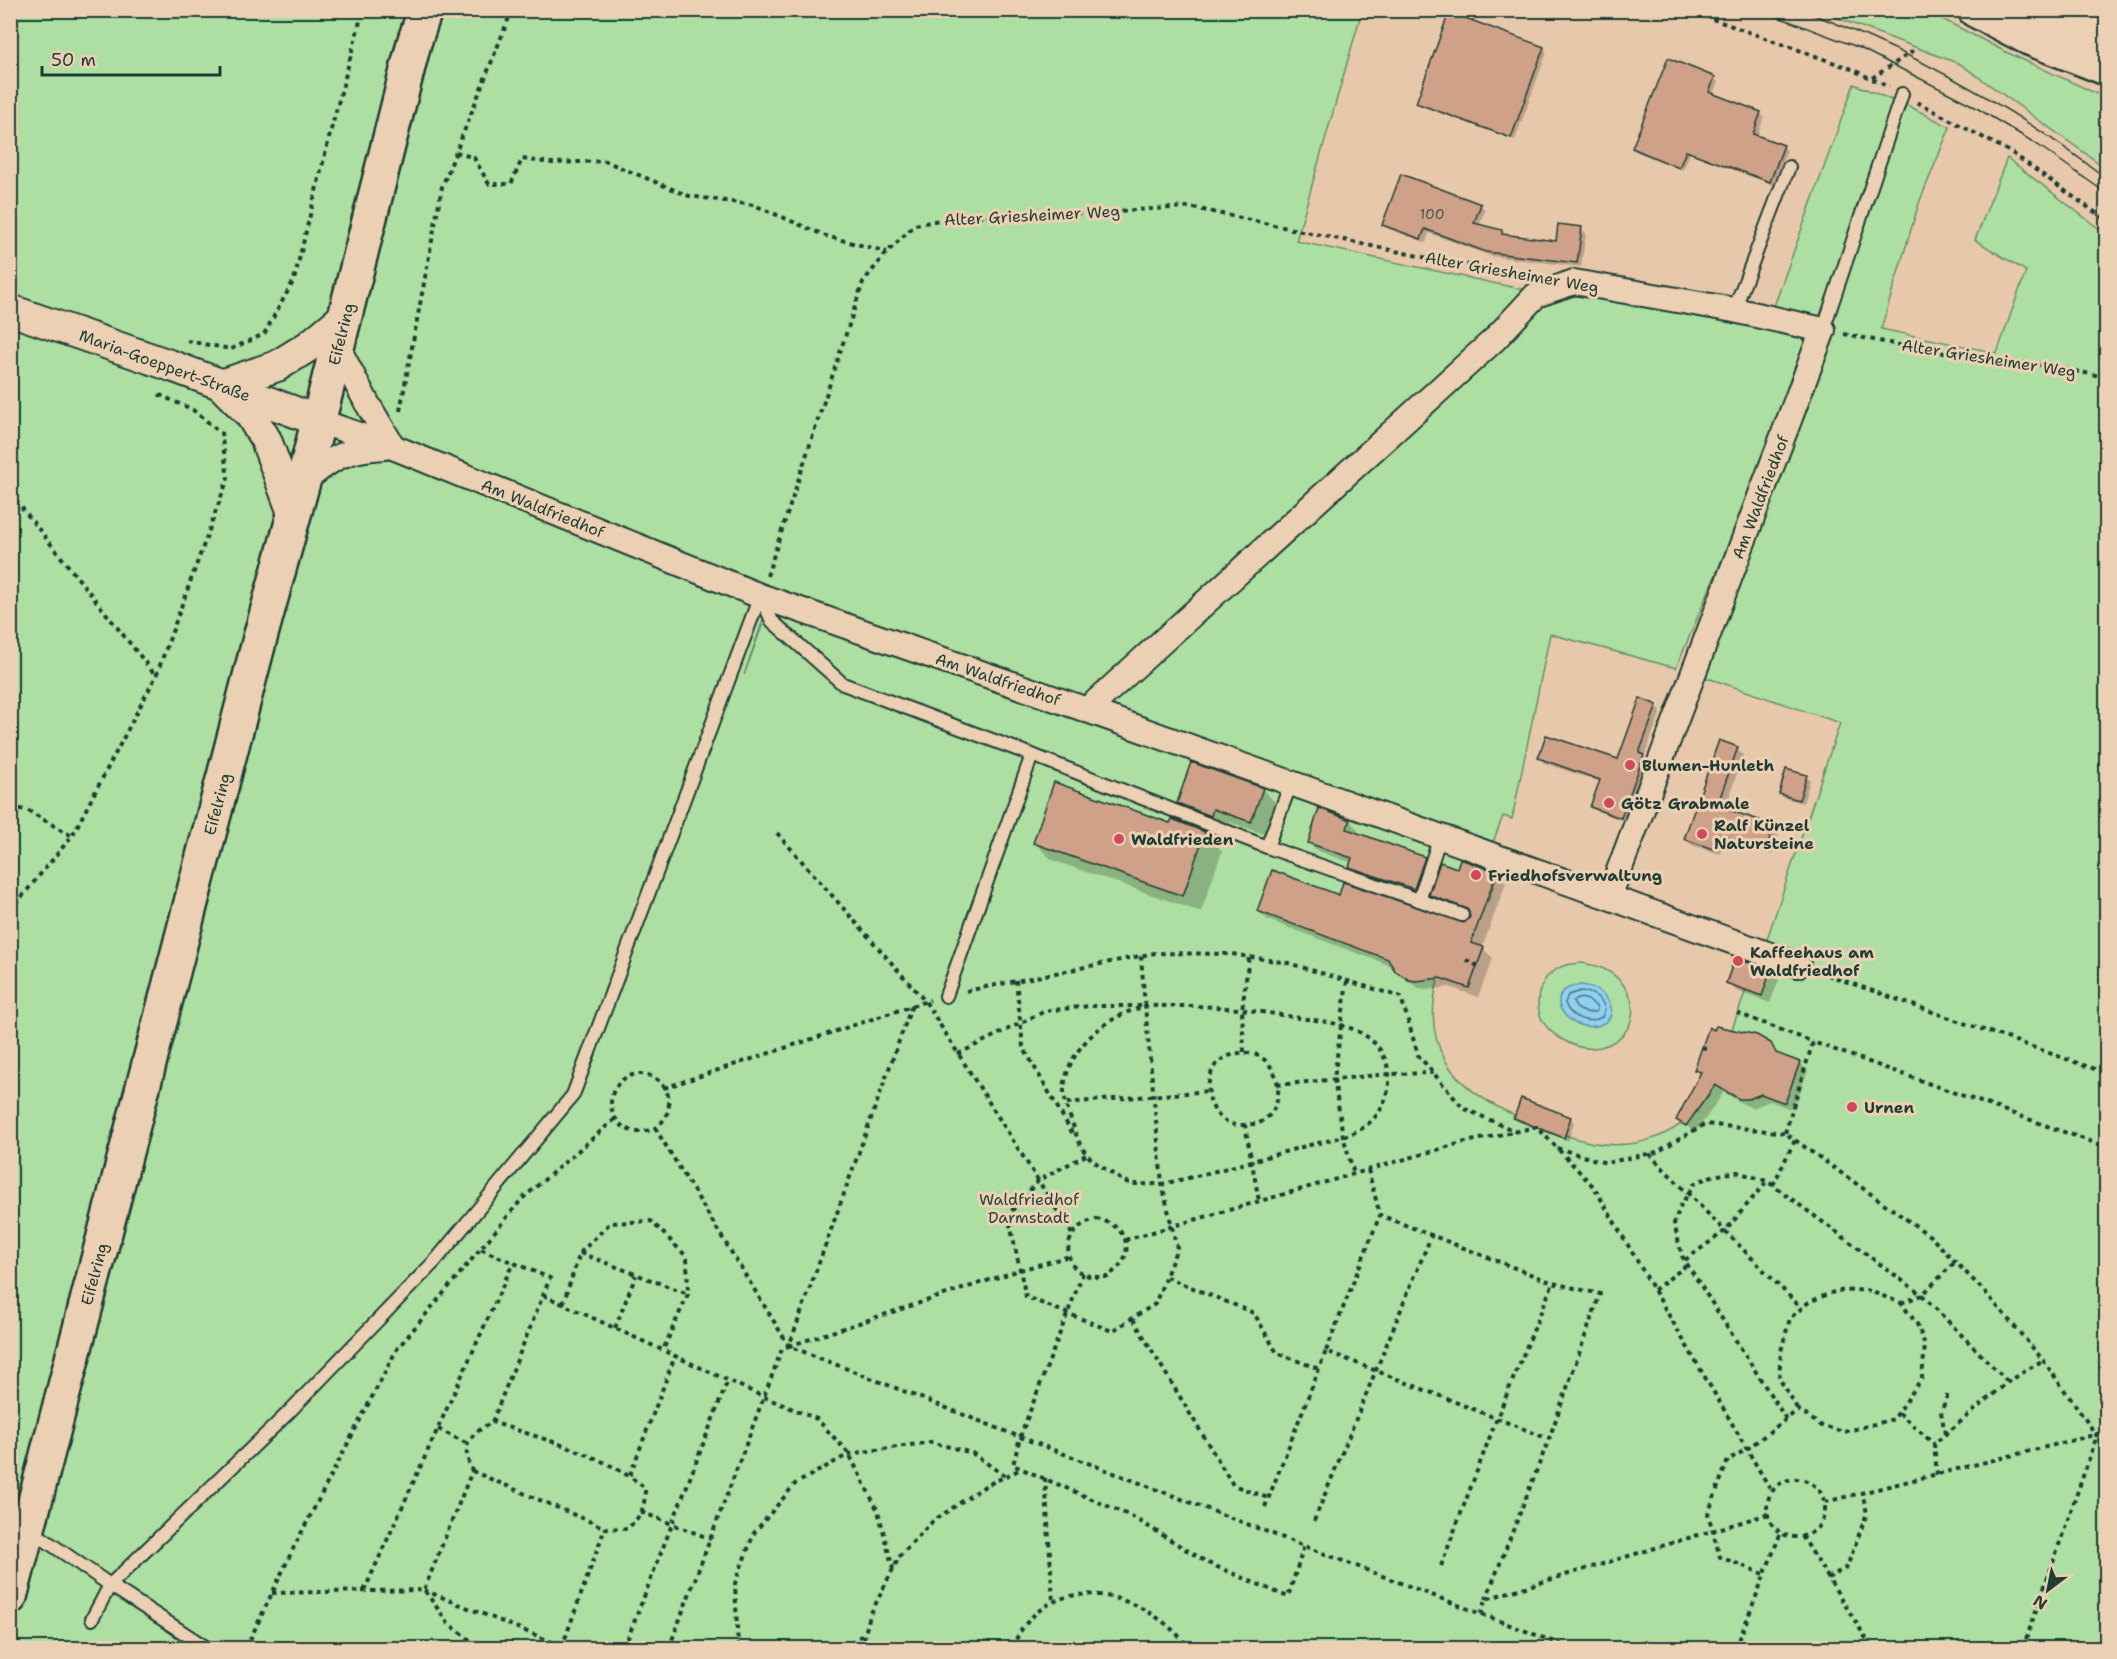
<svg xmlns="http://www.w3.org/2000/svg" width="2117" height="1659" viewBox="0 0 2117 1659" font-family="'Shantell Sans',sans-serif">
<rect width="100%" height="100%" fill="#e8c8ab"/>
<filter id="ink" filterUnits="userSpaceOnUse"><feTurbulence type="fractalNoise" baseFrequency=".0167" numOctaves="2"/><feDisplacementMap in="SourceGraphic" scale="12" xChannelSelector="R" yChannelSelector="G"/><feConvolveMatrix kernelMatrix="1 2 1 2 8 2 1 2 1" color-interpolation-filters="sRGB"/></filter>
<g filter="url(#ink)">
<g fill="#acdfa1" stroke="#668e6a" stroke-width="1.5">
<path d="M10,11h1352l-66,230 220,47 253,32 85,-236 40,17 -75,230 -143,337 -126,-34 -38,185 -9,-3 -13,34 -716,-262 -30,87 18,-49 20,-11 718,251 -12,35 -19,-6c-9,27 -22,55 -30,82 -20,69 14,111 75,138l-1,3 51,20 1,-3c54,20 108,10 143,-39l38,-106 -20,-7 11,-30 29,-11 74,-219 -144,-49 209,-570 45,23 -31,76 -38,126 116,24 29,-82 -51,-31 32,-82 99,76v1414h-2095z"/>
<polygon points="1819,11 1927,11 2006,52 2106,98 2106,168 1960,64"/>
<path d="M1581,963c6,1 13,2 18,4 9,3 17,9 23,16 33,41 -17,82 -57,58 -11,-6 -21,-14 -25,-26 -6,-20 2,-41 23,-49 5,-2 12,-2 18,-3z"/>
</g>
<path fill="#8fcff0" stroke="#6295a5" stroke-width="1.5" d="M1582,985c6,1 12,2 17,6 12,8 19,26 3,33 -31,15 -68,-35 -20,-39z"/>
<g fill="#0003">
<polygon points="1543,48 1547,52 1515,140 1421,106 1418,102"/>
<polygon points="1714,78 1718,82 1713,95 1760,113 1764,117 1757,137 1783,147 1787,150 1773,185 1690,153 1683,170 1637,152 1634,148"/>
<polygon points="1402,176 1481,205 1485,210 1479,226 1502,231 1506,236 1557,242 1581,228 1586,233 1581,267 1491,256 1429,233 1426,243 1389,229 1384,224"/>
<polygon points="1656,706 1661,711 1644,757 1648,761 1626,822 1597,811 1592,807 1600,782 1544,763 1539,758 1619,761"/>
<polygon points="1737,749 1743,755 1725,810 1773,826 1779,833 1772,855 1725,839 1720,854 1692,845 1686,839"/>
<polygon points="1806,776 1810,780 1803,803 1784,798 1780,794"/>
<polygon points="1262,789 1275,802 1264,834 1226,821 1224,828 1192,816 1179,803"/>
<polygon points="1349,821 1358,829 1356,834 1424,858 1432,866 1422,897 1359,875 1351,866 1352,863 1318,851 1309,843"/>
<polygon points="1171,825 1205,833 1222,851 1201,912 1052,860 1035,843"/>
<polygon points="1461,861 1497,874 1506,883 1482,948 1493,958 1478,997 1450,987 1427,990 1420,989 1406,980 1394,967 1268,920 1258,911 1340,897 1463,925 1472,918 1471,915 1441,904 1431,894 1458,870"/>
<polygon points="1770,972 1779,980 1770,1003 1736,991 1728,983"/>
<polygon points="1770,1044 1780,1056 1799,1063 1808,1071 1793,1110 1770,1101 1753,1108 1743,1104 1724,1092 1695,1133 1678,1119 1701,1075 1696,1069"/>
<polygon points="1515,1118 1570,1118 1574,1122 1568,1141 1519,1122"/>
</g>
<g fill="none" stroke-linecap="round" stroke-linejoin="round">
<g stroke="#4c777f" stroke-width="1.5">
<path d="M1581,991c12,2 21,6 24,18l-3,8c-14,8 -32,1 -37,-14l3,-8z"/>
<path d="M1581,998l7,2 9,7v4c-9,4 -22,0 -24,-10z"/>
</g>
</g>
<g fill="#cfa188" stroke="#1f3d34" stroke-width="1.5">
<polygon points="1449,12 1544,47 1511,138 1416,103"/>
<polygon points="1668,58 1715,77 1709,92 1761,112 1753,134 1784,145 1770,182 1686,151 1679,168 1632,148"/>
<polygon points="1401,174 1481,204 1474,223 1502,230 1502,234 1556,241 1558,224 1582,227 1577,263 1486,252 1425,229 1421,239 1382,225"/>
<polygon points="1640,698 1657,705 1639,753 1644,755 1621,818 1590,807 1600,780 1538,758 1546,735 1618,759"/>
<polygon points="1719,740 1738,747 1717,806 1774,825 1766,850 1718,834 1713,849 1684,839"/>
<polygon points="1191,762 1263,788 1251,822 1213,809 1211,816 1177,803"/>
<polygon points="1786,769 1807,775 1799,800 1779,794"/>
<polygon points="1054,782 1170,823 1172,819 1205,832 1183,896 1033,843"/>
<polygon points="1319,808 1350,820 1347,829 1425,857 1414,889 1349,867 1352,858 1308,843"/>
<polygon points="1460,859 1497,872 1471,943 1484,947 1469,988 1440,978 1416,981 1409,980 1395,971 1388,959 1257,911 1272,870 1339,895 1343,882 1464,923 1470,917 1468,909 1429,895 1440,862 1457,868"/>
<polygon points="1735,958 1771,970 1762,996 1726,983"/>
<polygon points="1716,1026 1757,1035 1771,1043 1776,1053 1800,1062 1785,1103 1761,1094 1749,1099 1739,1099 1715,1085 1686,1126 1676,1120 1701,1072 1694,1070 1709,1027 1714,1030"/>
<polygon points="1521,1098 1571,1117 1564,1138 1514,1118"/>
</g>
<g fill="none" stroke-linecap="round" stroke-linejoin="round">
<g stroke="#1f3d34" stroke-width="16">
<g id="service">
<polyline points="1734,310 1789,167"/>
<polyline points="1823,330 1902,94"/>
<polyline points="761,597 772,621 843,684 1032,755 1267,847 1462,915"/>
<polyline points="1267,847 1291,783"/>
<polyline points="1419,900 1440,837"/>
<polyline points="946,996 1032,755"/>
<polyline points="29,1529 116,1589 207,1648"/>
<polyline points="92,1619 110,1585 287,1414 436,1260 573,1095 760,596"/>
</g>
</g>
<g stroke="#1f3d34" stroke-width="28">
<g id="minor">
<polyline points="338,348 367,403 393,447"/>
<polyline points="319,421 393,447 760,596 1087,710 1798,965"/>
<path d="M303,482c30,-25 43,-33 82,-35"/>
<polyline points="1087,710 1495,339 1536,295 1574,282 1734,310 1823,330 1609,897"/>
</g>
</g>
<g stroke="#1f3d34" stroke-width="34">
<g id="tertiary">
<polyline points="10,310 172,366 319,421"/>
<polyline points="221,385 277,366 309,346 345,316"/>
<polyline points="225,389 250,414 266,440 294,516"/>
</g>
</g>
<g stroke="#1f3d34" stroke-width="38">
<polyline id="secondary" points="10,1597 260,638 303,482 414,43 425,10"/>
</g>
<g stroke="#1f3d34" stroke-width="38">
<polyline id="primary" points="1975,10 2029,38 2106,68"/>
</g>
<g stroke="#1f3d34" stroke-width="38">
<polyline id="motorway" points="2040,10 2106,37"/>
</g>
<g stroke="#1f3d34" stroke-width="4" stroke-dasharray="4.5 4.5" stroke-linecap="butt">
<polyline points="1687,10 1849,68 1889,87"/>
<polyline points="1872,78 1915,50"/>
<polyline points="1917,102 2012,153 2106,220"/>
<polyline points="456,152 474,158 489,184 511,184 522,159 552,163 605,161 689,196 754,205 826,236 887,252"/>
<polyline points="1844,334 1929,351 2054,367 2106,377"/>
<polyline points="187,341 231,349 264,334 294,280 332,126 363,10"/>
<polyline points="400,411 442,187 512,10"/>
<polyline points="10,493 156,676"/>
<polyline points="767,576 863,282 887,252 915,225 959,216 1030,216 1189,207 1428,258 1524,274"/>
<polyline points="10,808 27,810 72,836"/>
<polyline points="777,833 925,1001 1072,1234"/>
<polyline points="10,911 72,836 156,676 228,478 221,433 193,410 160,395 162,391"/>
<polyline points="1466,960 1478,966"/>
<polyline points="1819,972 2106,1073"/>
<polyline points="1016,980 1023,1047 1074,1136"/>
<polyline points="1347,981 1334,1079 1343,1136 1354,1174"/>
<polyline points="966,991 1155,953 1232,954 1288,963 1401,997 1418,1055 1463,1108 1517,1132"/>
<polyline points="1737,1013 1813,1042"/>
<polyline points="1702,1047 1709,1050"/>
<polyline points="1244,1052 1242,1010 1249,957"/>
<polyline points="958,1054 1045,1011 1089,1006 1145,1006 1141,956"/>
<circle cx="640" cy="1103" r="29"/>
<polyline points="1277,1085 1389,1074 1433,1073"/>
<polyline points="664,1088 930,1000"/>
<polyline points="1067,1103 1209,1091"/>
<path d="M1245,1125c-4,0 -10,0 -14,-1 -21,-8 -28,-35 -18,-55 4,-8 14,-13 22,-15 43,-11 59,52 24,69 -4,1 -10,1 -14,2l14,76"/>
<polyline points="655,1128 789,1346 1020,1437 1570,1648"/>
<polyline points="1785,1133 1813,1042 2106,1147"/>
<polyline points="1557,1148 1606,1163 1657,1152 1705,1124 1785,1133 1930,1236 1985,1292 2043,1360 2097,1436 2106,1453"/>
<polyline points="1649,1154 1801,1308"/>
<path d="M1086,1155l-47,25 -31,35 18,82 86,34 43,-27 22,-56 -15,-64c-8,0 -25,1 -32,-1 -7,-1 -17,-9 -23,-13 -22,-13 -27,-22 -34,-45 -4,-11 -9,-24 -9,-35 2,-41 43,-75 80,-83 9,-2 19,-1 27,-1 41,-1 82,4 122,11 32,5 75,6 91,40 13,26 0,60 -25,73 -17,9 -39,12 -57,17 -47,13 -93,27 -140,37l-17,-178"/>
<polyline points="1368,1170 1380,1215"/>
<polyline points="1773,1185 1795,1140"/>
<path d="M1096,1219c20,3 37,19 28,40 -3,7 -10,12 -16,18 -6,0 -13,0 -19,-1 -31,-9 -26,-50 7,-57z"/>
<polyline points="1125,1240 1461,1143 1537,1127 1594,1187 1772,1492"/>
<polyline points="580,1253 688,1294"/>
<polyline points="1685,1260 1725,1231 1767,1181"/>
<polyline points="1083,1273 1020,1437 1013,1465 1133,1517 1208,1563 1288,1597 1304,1546"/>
<polyline points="1166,1277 1254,1313 1277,1353 1319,1369"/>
<polyline points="1654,1290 1687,1265"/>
<polyline points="543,1295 764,1397 817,1419 849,1454 878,1511 893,1569"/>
<polyline points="1901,1303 1922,1295 1955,1262"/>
<polyline points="563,1304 580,1253 610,1223 651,1221 687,1257 688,1294 663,1350"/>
<polyline points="1133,1319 1233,1485 1268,1498"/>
<polyline points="615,1328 636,1275"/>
<polyline points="789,1346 1020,1270 1070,1256"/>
<polyline points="1326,1351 1380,1215 1553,1283 1600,1294 1549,1439 1486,1599"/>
<polyline points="1899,1413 1934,1444"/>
<polyline points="1786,1419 1682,1256 1674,1223 1681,1205 1695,1183 1712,1176 1737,1172 1767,1181 1922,1295 2008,1382"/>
<polyline points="438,1429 466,1443"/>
<polyline points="1945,1434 1941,1412 1948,1394"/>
<path d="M472,1471l133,57 22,1c15,-14 18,-21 18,-41 -41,-34 -103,-49 -153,-66"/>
<polyline points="630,1475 675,1356"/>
<polyline points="1937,1475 1934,1444 2008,1382 2043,1360"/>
<polyline points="1045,1478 1053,1601"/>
<circle cx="1796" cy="1508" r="29"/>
<polyline points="1825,1502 2106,1432"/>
<polyline points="1265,1507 1326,1351 1549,1439"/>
<polyline points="641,1512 711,1539"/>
<polyline points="1314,1521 1432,1234"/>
<polyline points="1802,1536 1872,1648"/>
<polyline points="1441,1566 1497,1418 1553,1283"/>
<polyline points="1764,1574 1720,1557 1708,1514 1728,1460 1747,1449 1798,1410 1822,1426 1844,1432 1894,1419 1922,1378 1925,1345 1917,1324 1901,1303 1867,1290 1836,1291 1809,1302 1790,1318 1781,1351 1779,1378 1798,1410"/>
<polyline points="1828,1578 1847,1567 1867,1513 1862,1493"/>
<polyline points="424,1590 567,1648"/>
<polyline points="364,1591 513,1263"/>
<polyline points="425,1591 448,1623 480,1648"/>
<path d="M272,1593l152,-3 48,-119c-12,-28 -3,-35 20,-49l58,-144 -70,-29"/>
<polyline points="1481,1614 1486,1599 1768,1514"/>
<polyline points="246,1648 294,1547 397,1349 522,1199 615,1119"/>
<polyline points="553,1648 562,1647 605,1528"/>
<polyline points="624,1648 728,1380"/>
<polyline points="669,1648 782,1349 789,1346 912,1005"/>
<polyline points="738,1648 735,1583 754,1533 795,1484 849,1454 931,1442 972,1453 1005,1476"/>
<polyline points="844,1648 865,1633"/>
<polyline points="863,1648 863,1641 870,1615 899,1557 933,1521 985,1486 1021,1469"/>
<path d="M1013,1648c3,-11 10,-22 19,-31 46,-46 123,-15 157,31"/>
<polyline points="1736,1648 1781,1532"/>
<polyline points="2023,1648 2097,1436"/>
</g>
<use href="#service" stroke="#ecd0b3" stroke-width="12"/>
<use href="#minor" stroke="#ecd0b3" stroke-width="24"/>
<use href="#tertiary" stroke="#ecd0b3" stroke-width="30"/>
<use href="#secondary" stroke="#ecd0b3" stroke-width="33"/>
<use href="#primary" stroke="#ecd0b3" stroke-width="33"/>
<use href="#motorway" stroke="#ecd0b3" stroke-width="33"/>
<g stroke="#1f3d34" stroke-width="1.5">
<polyline points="1760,10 1860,48 1970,104 2038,145 2106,193"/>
<path d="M1801,10c109,40 214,98 305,168"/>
</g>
</g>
</g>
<g fill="#d1495b" stroke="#ecd0b3" stroke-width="2">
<circle cx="1630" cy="765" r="6"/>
<circle cx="1609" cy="803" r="6"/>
<circle cx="1702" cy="834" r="6"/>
<circle cx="1119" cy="839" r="6"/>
<circle cx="1476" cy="875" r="6"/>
<circle cx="1738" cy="961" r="6"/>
<circle cx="1852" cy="1107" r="6"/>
</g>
<g text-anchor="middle" stroke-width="6" stroke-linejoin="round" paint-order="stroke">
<g font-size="14" fill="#4b5649">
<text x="1432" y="219">100</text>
</g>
<g font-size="16" fill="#1f3d34" stroke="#ecd0b3">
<text transform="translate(1032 215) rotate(-3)" y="6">Alter Griesheimer Weg</text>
<text transform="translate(1512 272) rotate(10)" y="6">Alter Griesheimer Weg</text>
<text transform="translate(341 334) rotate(-76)" y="6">Eifelring</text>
<text transform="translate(1989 358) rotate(9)" y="6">Alter Griesheimer Weg</text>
<text transform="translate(165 365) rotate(20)" y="6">Maria-Goeppert-Straße</text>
<text transform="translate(1760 497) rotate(-69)" y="6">Am Waldfriedhof</text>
<text transform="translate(543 508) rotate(22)" y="6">Am Waldfriedhof</text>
<text transform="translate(998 679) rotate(19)" y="6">Am Waldfriedhof</text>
<text transform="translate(217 804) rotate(-75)" y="6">Eifelring</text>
<text transform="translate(94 1274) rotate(-75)" y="6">Eifelring</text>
</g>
<g font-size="16" font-weight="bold" fill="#1f3d34" stroke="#ecd0b3" text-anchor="start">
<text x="1642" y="771">Blumen-Hunleth</text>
<text x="1621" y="809">Götz Grabmale</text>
<text x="1714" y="831">Ralf Künzel<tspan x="1714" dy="18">Natursteine</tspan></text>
<text x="1131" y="845">Waldfrieden</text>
<text x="1488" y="881">Friedhofsverwaltung</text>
<text x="1750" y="958">Kaffeehaus am<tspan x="1750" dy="18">Waldfriedhof</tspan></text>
<text x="1864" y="1113">Urnen</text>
</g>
<g font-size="16" fill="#264539" stroke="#ecd0b3">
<text x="1029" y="1205">Waldfriedhof<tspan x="1029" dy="18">Darmstadt</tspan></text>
</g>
</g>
<rect width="2117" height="1659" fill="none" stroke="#ecd0b3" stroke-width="36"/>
<rect x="18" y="18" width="2081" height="1623" fill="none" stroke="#1f3d34" stroke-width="2" filter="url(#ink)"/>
<g transform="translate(2048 1590) rotate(212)" stroke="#ecd0b3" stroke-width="4.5" paint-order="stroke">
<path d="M0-4.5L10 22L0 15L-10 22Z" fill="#1f3d34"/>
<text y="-9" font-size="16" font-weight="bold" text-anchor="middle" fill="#1f3d34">N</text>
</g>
<path d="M42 66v9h178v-9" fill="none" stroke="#1f3d34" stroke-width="3"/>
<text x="51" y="66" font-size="18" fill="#1f3d34" stroke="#ecd0b3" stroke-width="4.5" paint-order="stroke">50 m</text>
</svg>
